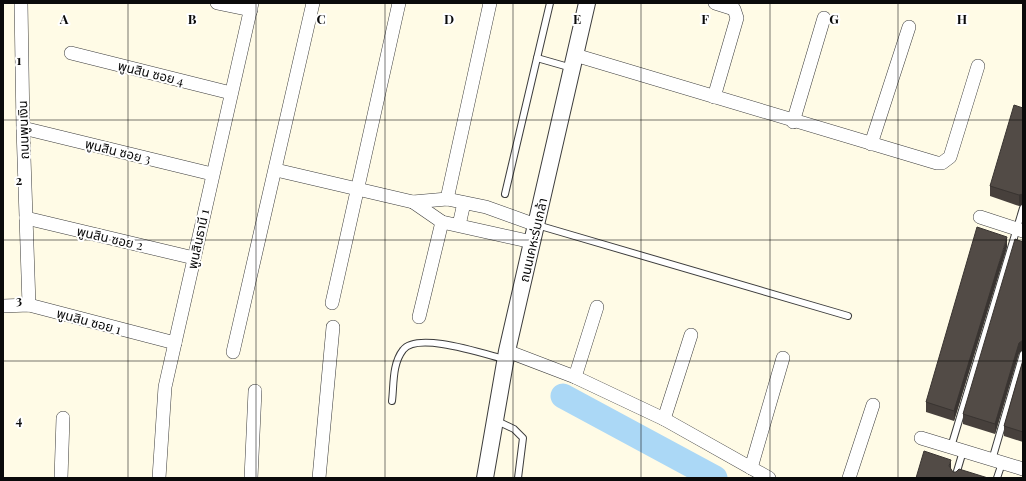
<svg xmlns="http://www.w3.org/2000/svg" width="1026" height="481" viewBox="0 0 1026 481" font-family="'Playfair Display','Noto Sans Thai',serif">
<rect width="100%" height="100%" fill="#fffbe6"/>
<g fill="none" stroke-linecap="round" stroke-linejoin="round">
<polyline stroke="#abd8f6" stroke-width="25" points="563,396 715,478"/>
<g stroke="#3d3d3d" stroke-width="8">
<g id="service">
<polyline points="537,58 572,68"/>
<polyline points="505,194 550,3"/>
<polyline points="537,225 848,316"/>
<path d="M392,401c2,-16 0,-37 11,-51 14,-19 81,4 101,9"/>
<polyline points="495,420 514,429 523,438 518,478"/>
<polyline points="951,447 1023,208"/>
<polyline points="992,460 1023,354"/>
<polyline points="955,478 963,451"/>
<polyline points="997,478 1002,463"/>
</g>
</g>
<g stroke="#3d3d3d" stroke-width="14">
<g id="minor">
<polyline points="21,3 23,128 29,305"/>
<polyline points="217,3 251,10"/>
<polyline points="71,53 231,93"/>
<polyline points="575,55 937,163 942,163 950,157 978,66"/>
<polyline points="714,97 737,18 734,9 715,3"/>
<polyline points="793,122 824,18"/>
<polyline points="23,128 212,174"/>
<polyline points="871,144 909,27"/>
<polyline points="276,170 413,202 447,199 486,207 536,225"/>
<polyline points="447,199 490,3"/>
<polyline points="413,202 442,222 532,242"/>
<polyline points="980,217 1023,231"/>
<polyline points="26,218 194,258"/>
<polyline points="459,225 464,203"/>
<polyline points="332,303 399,3"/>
<polyline points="3,306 29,305 175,343"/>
<polyline points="419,317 442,222"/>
<polyline points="507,351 575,377 664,419 691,335"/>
<polyline points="233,352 313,3"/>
<polyline points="575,377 597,307"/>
<polyline points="664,419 769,478"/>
<polyline points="921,438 1023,469"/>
<polyline points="751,468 783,358"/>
<polyline points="61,478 63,418"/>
<polyline points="159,478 165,387 252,3"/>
<polyline points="251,478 255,391"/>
<polyline points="319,478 333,327"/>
<polyline points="849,478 873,405"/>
</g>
</g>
<g stroke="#3d3d3d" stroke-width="18">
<polyline id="tertiary" points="485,478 507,351 587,3"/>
</g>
<use href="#service" stroke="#fff" stroke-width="6"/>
<use href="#minor" stroke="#fff" stroke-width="13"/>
<use href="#tertiary" stroke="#fff" stroke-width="16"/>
</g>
<g fill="#47403c">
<polygon points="1023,108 1023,204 1019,206 990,196 990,186"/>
<polygon points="1023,242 1023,350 1019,353 995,434 963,424 963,414"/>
<polygon points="1007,247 954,421 926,412 926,402"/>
<polygon points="1023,360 1023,442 1004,436 1004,426"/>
</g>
<g fill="#393431">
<polygon points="1023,194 1023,204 1019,206 1019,195"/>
<polygon points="1007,237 1007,247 954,421 954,411"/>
<polygon points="1023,340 1023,350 1019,353 995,434 995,424 1019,343"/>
<polygon points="951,460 951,470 949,466"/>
</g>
<g fill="#524b46" stroke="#393431">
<polygon points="1014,105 1023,108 1023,194 1019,195 990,186"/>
<polygon points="977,227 1007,237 954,411 926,402"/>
<polygon points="1015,239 1023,242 1023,340 1019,343 995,424 963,414"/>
<polygon points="1023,360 1023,432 1004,426"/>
<polygon points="924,451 951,460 949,466 953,472 956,472 959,469 988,478 916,478"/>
</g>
<path fill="none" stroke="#0a0a0a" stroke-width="1" stroke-opacity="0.55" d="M128,3v475M256,3v475M385,3v475M513,3v475M641,3v475M770,3v475M898,3v475M3,120h1020M3,240h1020M3,361h1020"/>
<g text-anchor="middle" stroke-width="4" stroke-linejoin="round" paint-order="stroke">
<g font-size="13" fill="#0a0a0a" stroke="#fff">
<text transform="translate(151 73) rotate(14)" y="5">พูนสิน ซอย 4</text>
<text transform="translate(23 130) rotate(-92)" y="5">ถนนพูนเงิน</text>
<text transform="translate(118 151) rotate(14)" y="5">พูนสิน ซอย 3</text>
<text transform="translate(110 238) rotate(13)" y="5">พูนสิน ซอย 2</text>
<text transform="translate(198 239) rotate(-78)" y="5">พูนสินธานี 1</text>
<text transform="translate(533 240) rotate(-77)" y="5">ถนนเคหะร่มเกล้า</text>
<text transform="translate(89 321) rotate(15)" y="5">พูนสิน ซอย 1</text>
</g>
</g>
<g font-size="13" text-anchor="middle" font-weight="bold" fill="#0a0a0a" stroke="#fff" stroke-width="4" stroke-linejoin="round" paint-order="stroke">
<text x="64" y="24">A</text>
<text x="192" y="24">B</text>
<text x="321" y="24">C</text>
<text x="449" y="24">D</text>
<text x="577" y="24">E</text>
<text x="705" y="24">F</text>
<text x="834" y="24">G</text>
<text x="962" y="24">H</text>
<text x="19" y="65">1</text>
<text x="19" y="185">2</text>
<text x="19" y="305">3</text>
<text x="19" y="425">4</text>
</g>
<rect width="1026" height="481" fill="none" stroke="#0a0a0a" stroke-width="8"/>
</svg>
